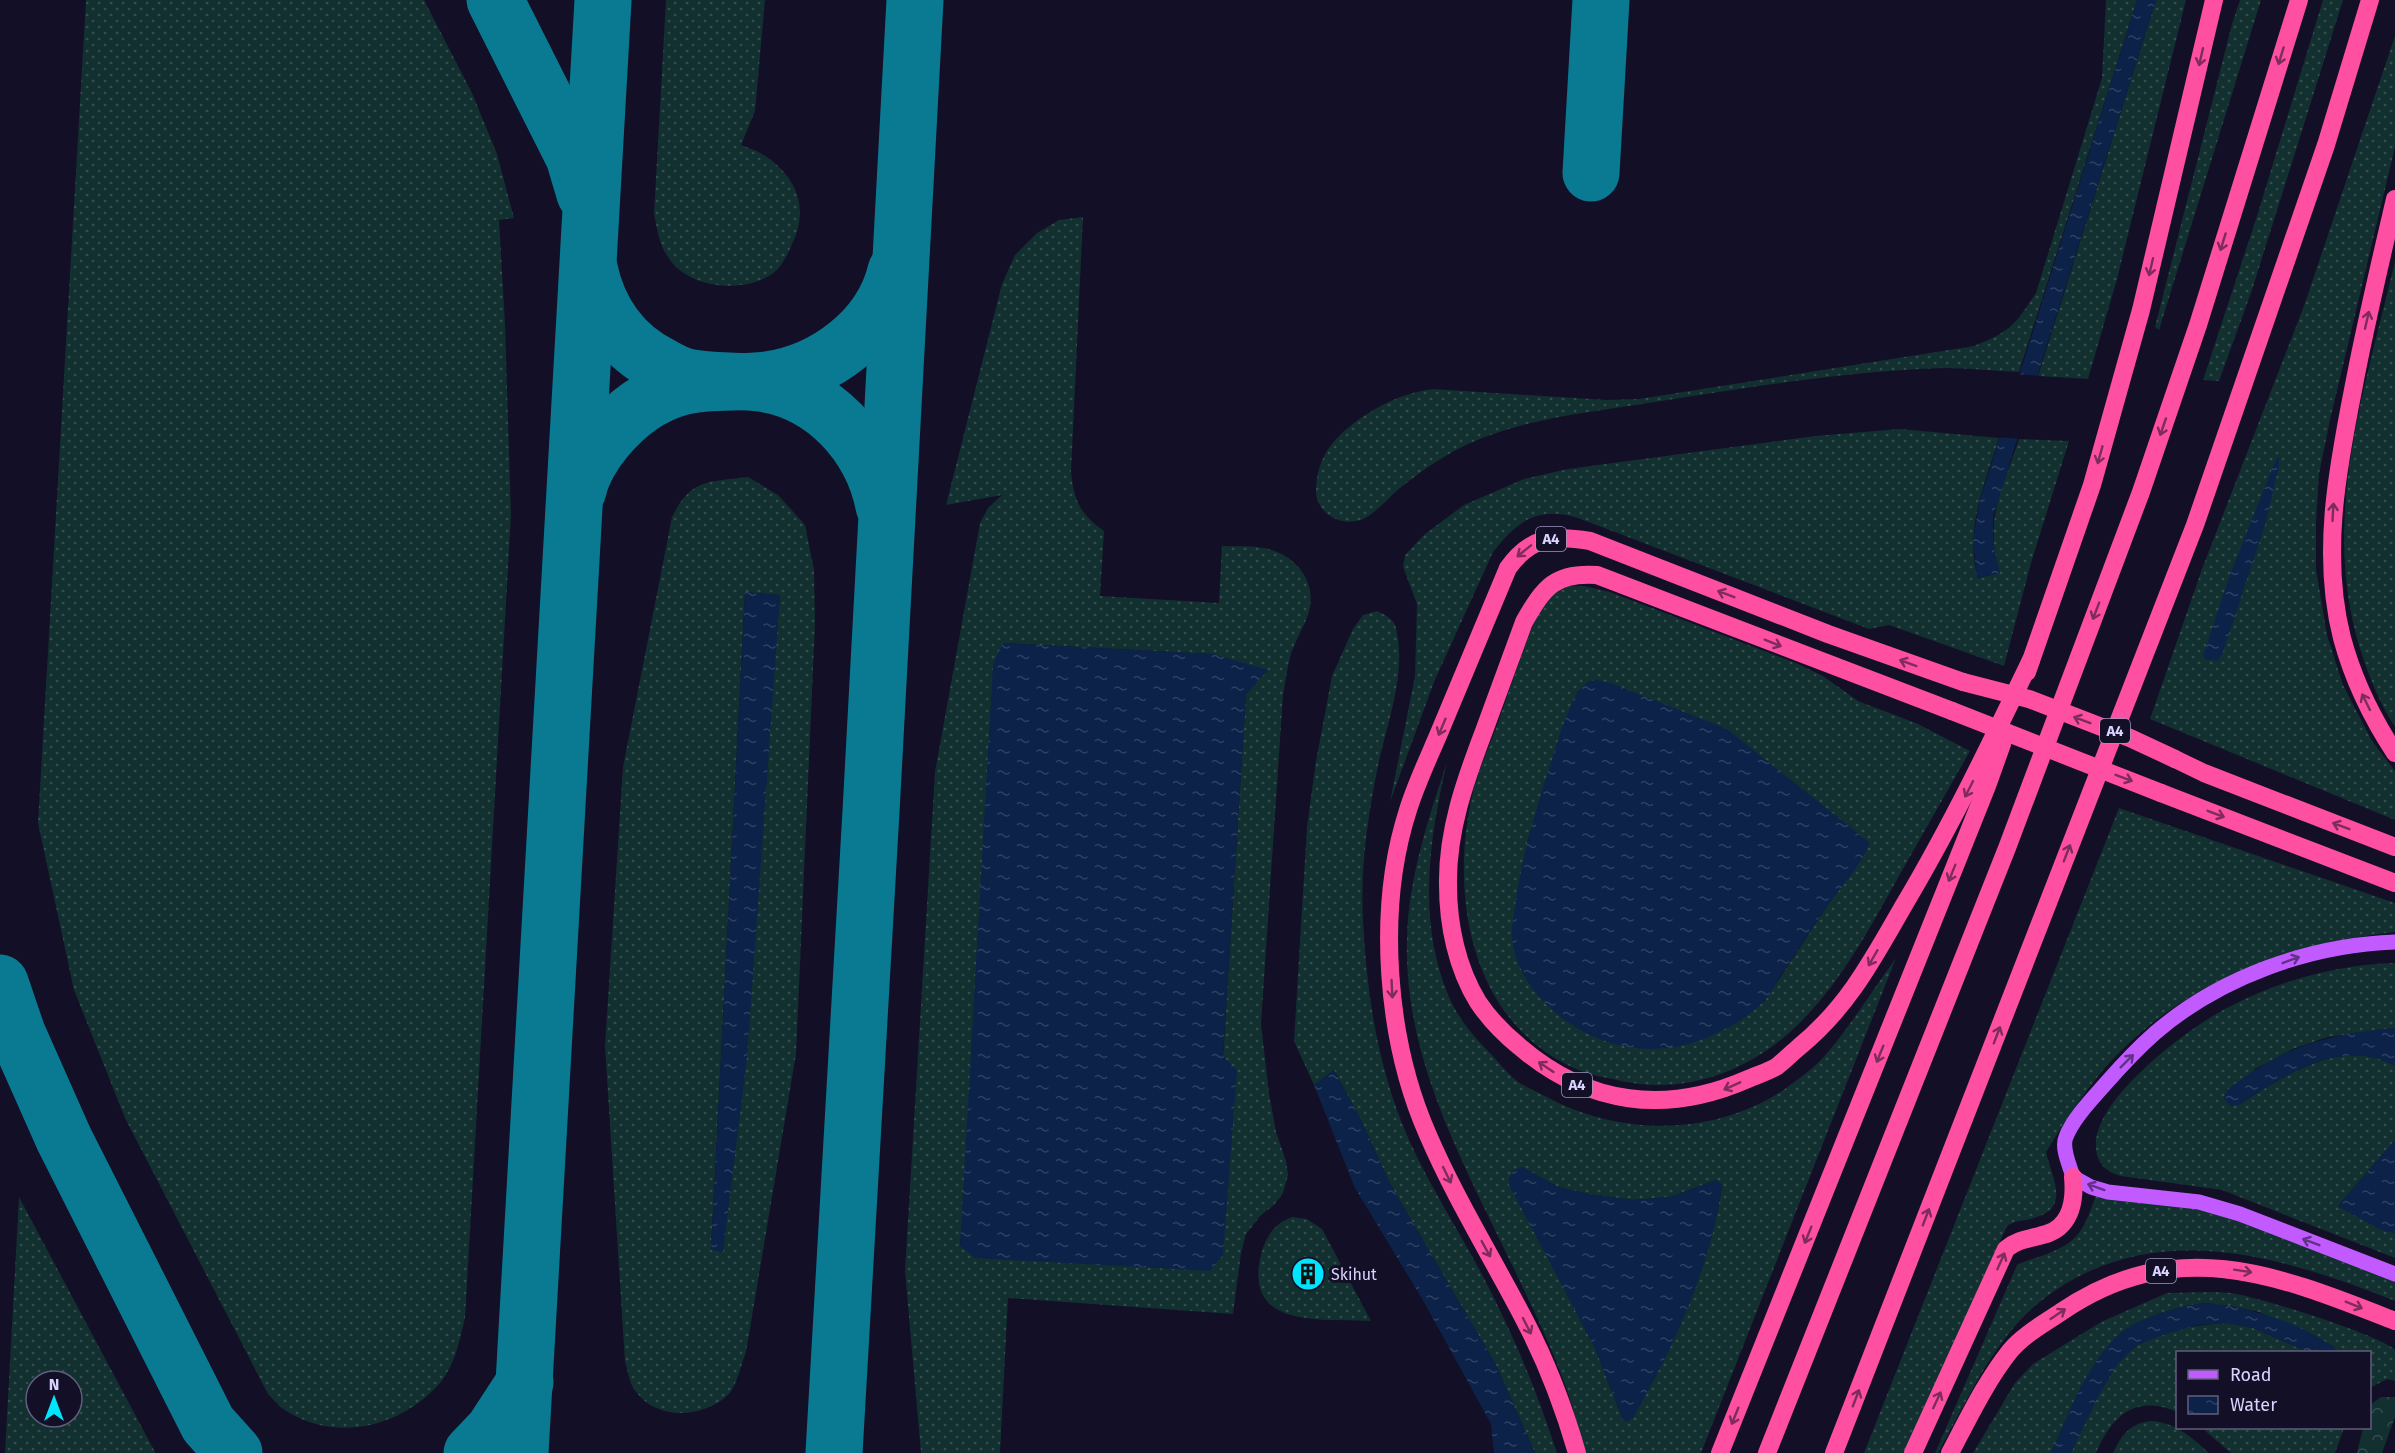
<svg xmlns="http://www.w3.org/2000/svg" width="2395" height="1453" viewBox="0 0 2395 1453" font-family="'Fira Sans',sans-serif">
<defs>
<pattern id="grass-dots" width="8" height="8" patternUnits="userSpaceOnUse" patternTransform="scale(1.5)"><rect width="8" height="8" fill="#12302f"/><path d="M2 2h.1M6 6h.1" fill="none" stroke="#344d4e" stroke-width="1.8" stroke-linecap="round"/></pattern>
<pattern id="forest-crowns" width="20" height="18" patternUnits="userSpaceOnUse" patternTransform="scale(1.5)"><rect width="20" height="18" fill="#12302f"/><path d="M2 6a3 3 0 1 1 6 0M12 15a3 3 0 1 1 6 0" fill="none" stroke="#344d4e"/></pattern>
<pattern id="water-ripples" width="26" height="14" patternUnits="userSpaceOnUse" patternTransform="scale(1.5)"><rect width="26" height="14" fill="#0c2248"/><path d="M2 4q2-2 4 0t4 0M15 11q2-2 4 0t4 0" fill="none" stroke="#2f4163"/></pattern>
</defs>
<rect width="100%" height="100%" fill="#130f26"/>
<g fill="url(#grass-dots)" fill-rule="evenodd">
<path d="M86,0h338l48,93 25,61 17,64 -15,2 6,104 6,191 -46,803c-5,21 -10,46 -24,64 -38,44 -102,61 -153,30 -8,-4 -14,-12 -20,-18l-143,-276 -51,-128 -36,-167z"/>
<path d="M666,0h99l-10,111 -14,34c7,3 15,5 21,9 34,21 48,53 30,90 -4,10 -11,24 -20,30 -29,20 -84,15 -104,-17 -9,-12 -11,-29 -14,-43z"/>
<path d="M2106,0h31l-118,372c-24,-1 -50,-4 -74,-4 -98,3 -194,19 -290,34 -60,10 -124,15 -180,39 -27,11 -52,29 -75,47 -11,9 -22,23 -35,30 -22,11 -50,-4 -49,-29 1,-22 8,-38 23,-53 25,-24 60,-43 94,-47l174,11 32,-1 335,-53c35,-13 42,-22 62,-53l66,-215z"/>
<polygon points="2156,0 2186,0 2117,279 2088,379 2038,376"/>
<polygon points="2240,0 2261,0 2159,330 2155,327 2232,24"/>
<polygon points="2323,0 2343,0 2252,290 2219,381 2203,380 2257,216"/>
<polygon points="2395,36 2395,147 2330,420 2319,474 2316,521 2316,569 2327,635 2343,685 2372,741 2395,771 2395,820 2150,719 2202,569 2304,306"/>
<path d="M1083,217l-12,255c3,29 9,42 33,59l-4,65 119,7 3,-57c15,1 32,-1 46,3 26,6 47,30 42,58 -3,16 -14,31 -19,47 -4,13 -5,27 -8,41l-22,329 8,69 7,39 10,29 2,14 -5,18 -9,12 -13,10 -15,19 -5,19 -8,61 -225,-16 -8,155h-79l-16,-182 30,-499 45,-249 8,-15 14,-13 -56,10 56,-221 13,-29 22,-22 22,-13zM1004,643l209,11 54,17 -21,23 -23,363 14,14 -277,175z"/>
<path d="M2395,261v466c-13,-20 -23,-43 -31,-66 -47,-135 0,-267 31,-400z"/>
<path d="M1900,429l99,9c-14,45 -35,92 -21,140l22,-5c-17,-53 3,-85 19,-134l50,2 -38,122 -27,103 -115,-41 -20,4 -291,-111c-40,-12 -61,3 -85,34l-59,130 -44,120 25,-126 2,-72 -14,-37 2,-12 20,-21 39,-29 60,-26 44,-10 247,-33z"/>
<path d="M748,477l30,18 27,30 9,45 1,54 -19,430 -50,298c-4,10 -10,36 -18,43 -26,24 -73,26 -94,-6 -5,-7 -6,-19 -9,-27l-20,-316 18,-279 49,-250c19,-39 37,-35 76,-40zM745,592l35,3 -58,657 -11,-3z"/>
<path d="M1565,586h19l26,6 188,72 25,12 35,25 60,23 52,27c-25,44 -50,88 -75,132 -30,54 -60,109 -106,150 -49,43 -112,63 -176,46 -11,-2 -22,-4 -32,-8 -110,-44 -133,-175 -108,-279 5,-20 14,-41 22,-61 14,-41 29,-82 44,-123l13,-16zM1578,691l288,161 -31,42 -71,108 -237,-159 37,-118z"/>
<path d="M1377,611c8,4 17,8 19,17 11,45 -9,95 -18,138 -10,50 -18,102 -15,153 3,65 12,129 34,191 23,64 63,120 93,180 27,53 49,107 67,163h-22l-39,-88 -107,-183 -26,-58 -29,-54 -20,15 -20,-44 13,-214 9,-66 16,-85 21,-47 10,-14z"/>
<path d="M1447,762c-18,77 -30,160 2,235 10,23 26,41 43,58 8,9 16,19 25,26 8,6 19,10 28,15 73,40 166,41 237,-5 14,-10 34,-24 45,-38 25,-29 46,-64 69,-95l-195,495h-116c-5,-19 -10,-38 -16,-57 -14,-42 -35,-85 -54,-125 -50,-105 -112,-212 -108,-333 2,-62 21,-118 40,-176zM1522,1167l36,20 31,7 44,6 37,-3 46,-17 6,5c-11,81 -50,165 -90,234l-9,1 -28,-72 -85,-163 -1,-7z"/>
<path d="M2119,808l276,95v29c-110,12 -217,52 -291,137 -22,26 -40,54 -58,83 5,24 26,56 -12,66 -10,3 -19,2 -27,8l-103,227h-40z"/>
<path d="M2395,963v65l-67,9 -35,12 -38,20 -17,36c44,-27 103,-70 157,-39v74l-57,66 44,24 13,3v25l-173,-68 -101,-14c-15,-4 -24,-12 -25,-28 -4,-44 76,-106 109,-127 18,-12 41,-23 61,-31 41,-16 85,-26 129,-27z"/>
<path d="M2096,1195l114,15 185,70v21c-118,-47 -249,-87 -359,4 -43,36 -71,100 -98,148h-3l82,-188c9,-5 17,-6 27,-10 36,-13 40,-26 52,-60z"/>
<path d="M19,1197l136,255v1h-150zM36,1381h36v36h-36z"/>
<path d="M1292,1217l15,2 15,10 49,92c-49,-3 -128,9 -110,-66 4,-18 14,-32 31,-38z"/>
<path d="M2167,1293c21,0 43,-2 64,0 24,3 150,42 164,57v31l-8,-2 -17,9v-36h-34l-2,-5 -75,-35 -29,-6 -24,-3 -16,2 -33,9 -62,50 -17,29 -27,60h-78l42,-70 18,-19 68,-42z"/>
<path d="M2228,1323l25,5 55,24h-130l-1,60c-42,-18 -65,4 -81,41h-25c15,-32 34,-86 64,-106 27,-18 62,-22 93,-24z"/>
<path d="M2150,1421c26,1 41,16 59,32h-96c9,-18 16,-29 37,-32z"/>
<polygon points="2202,1428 2344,1428 2335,1453 2231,1453"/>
</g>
<polygon fill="url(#forest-crowns)" points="2381,1397 2395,1397 2395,1417 2382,1453 2357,1453 2363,1428 2370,1428 2370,1405"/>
<g fill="url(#water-ripples)">
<path d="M2137,0h19l-162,513c-3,21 0,40 6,60l-23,5 -4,-37 6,-38z"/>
<polygon points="2279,456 2279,466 2265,525 2222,655 2218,661 2205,659 2203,656 2231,572 2274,464"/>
<polygon points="745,592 780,595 747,1058 723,1252 711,1250"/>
<polygon points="1003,643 1213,654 1268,670 1246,694 1223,1056 1237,1071 1223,1255 1210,1271 975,1258 960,1246 993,664"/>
<path d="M1596,680l15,3 116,46 143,114c-9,23 -37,54 -51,75 -13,19 -25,38 -38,57 -5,8 -10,19 -17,26 -10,11 -28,23 -41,29 -62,34 -132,21 -181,-30 -17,-18 -31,-44 -30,-69 0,-10 3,-21 4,-32 7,-46 20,-91 35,-136 6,-18 20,-73 37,-81 2,-2 5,-1 8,-2z"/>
<path d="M2395,1028v38c-54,-31 -113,12 -157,39l-7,1 -7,-7c0,-9 11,-15 18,-20 45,-34 98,-47 153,-51z"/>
<polygon points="1334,1070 1363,1124 1389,1182 1496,1365 1535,1453 1494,1453 1491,1424 1424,1302 1355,1188 1314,1085"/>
<polygon points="2395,1140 2395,1233 2383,1231 2338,1206"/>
<path d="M1522,1167l36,20 31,7 44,6 37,-3 46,-17 6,5c-11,82 -49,164 -90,234l-5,3 -4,-2 -28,-72 -86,-163v-7l5,-8z"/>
<path d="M2206,1303c45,5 90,18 128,44l2,5h-28l-55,-24 -25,-5 -31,2 -40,12 -23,10 -17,18 -17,28 -29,60h-20c17,-38 33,-82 62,-113 20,-22 64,-34 93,-37z"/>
</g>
<polygon fill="#130f26" points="2015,374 2041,376 2022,439 1996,437"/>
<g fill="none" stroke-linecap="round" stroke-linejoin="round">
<g stroke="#0a7a92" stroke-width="57">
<polyline points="495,0 574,157 585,194"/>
<polyline points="1591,173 1601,0"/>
<path d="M589,268c9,43 33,78 73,98 7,4 16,9 25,11 24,5 48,3 72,6 64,8 113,61 125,123"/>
<path d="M578,490c4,-18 16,-38 28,-52 19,-23 45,-43 75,-51 28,-8 58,-3 86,-7 58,-8 115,-50 129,-109"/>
<polyline points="0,983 17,1033 64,1139 208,1424 234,1453"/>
<polyline points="472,1453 493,1431 525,1382"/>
<polyline points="520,1453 603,0"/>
<path d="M834,1453c30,-484 54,-969 81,-1453"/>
</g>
<path stroke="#c25bff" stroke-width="15" d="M2395,942c-85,3 -175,35 -240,91 -17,15 -33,32 -48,49 -13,15 -34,36 -41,55 -5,11 4,29 7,40l18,10 17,5 91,10 41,12 155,60"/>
<g stroke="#ff4fa3" stroke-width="18">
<path d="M2395,199c-15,64 -30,127 -42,191 -16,81 -32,166 -11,248 11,41 30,80 53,115"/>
<polyline points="2027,672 2092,485 2141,310 2214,0"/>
<path d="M1952,711l-355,-136c-42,-3 -53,12 -73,47 -13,36 -27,73 -40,109 -19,50 -37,100 -36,154 0,40 9,83 30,117 12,18 26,32 42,45 68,58 146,68 228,32 9,-4 19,-7 28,-12 8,-6 16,-14 23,-20 49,-40 74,-88 105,-142 47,-79 87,-162 127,-245"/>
<polyline points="2175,759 2204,773 2395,847"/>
<polyline points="2161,793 2395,883"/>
<path d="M1577,1453c-13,-45 -30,-90 -52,-132 -32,-62 -69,-121 -97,-186 -42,-95 -52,-226 -20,-325 9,-29 23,-57 34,-84 22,-53 44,-105 66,-158 23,-32 46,-33 82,-27l238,93 135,48"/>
<polyline points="1720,1453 1987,786 2002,744"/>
<polyline points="1767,1453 2007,848 2141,492 2198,325 2299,0"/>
<polyline points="1834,1453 2195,525 2326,145 2370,0"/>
<path d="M1913,1453l93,-204c13,-11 27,-10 43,-16 23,-9 26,-35 24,-56"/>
<path d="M1950,1453c18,-34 36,-72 60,-102 13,-16 35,-28 51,-39 116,-79 217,-37 334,9"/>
</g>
<g stroke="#ff4fa3" stroke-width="18">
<polyline points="1963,682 2029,699 2130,738 2175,759"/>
<polyline points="1952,711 2161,793"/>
</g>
</g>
<defs><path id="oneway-shaft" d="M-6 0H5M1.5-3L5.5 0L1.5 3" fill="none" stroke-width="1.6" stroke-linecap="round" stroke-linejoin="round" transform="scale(1.5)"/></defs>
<g stroke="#7d2c5e">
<use href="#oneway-shaft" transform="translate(2281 56) rotate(107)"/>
<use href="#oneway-shaft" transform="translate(2201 57) rotate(103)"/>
<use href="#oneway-shaft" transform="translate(2223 242) rotate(107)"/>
<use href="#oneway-shaft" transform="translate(2151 267) rotate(103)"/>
<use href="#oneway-shaft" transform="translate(2367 320) rotate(-77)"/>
<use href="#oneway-shaft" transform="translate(2163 427) rotate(109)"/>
<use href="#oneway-shaft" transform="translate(2100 455) rotate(106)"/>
<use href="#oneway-shaft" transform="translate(2333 512) rotate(-87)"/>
<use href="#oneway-shaft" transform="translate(1524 551) rotate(141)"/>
<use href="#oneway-shaft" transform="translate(1726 594) rotate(-159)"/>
<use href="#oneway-shaft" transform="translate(2096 611) rotate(111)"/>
<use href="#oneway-shaft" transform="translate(1773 643) rotate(22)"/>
<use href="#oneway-shaft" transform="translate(1908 663) rotate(-160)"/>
<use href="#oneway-shaft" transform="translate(2366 702) rotate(-116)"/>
<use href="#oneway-shaft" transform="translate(2082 720) rotate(-159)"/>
<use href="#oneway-shaft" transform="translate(1442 727) rotate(113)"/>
<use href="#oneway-shaft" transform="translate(2124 778) rotate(21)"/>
<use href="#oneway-shaft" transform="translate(1969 789) rotate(117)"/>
<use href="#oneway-shaft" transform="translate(2216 814) rotate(21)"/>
<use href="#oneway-shaft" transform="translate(2341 826) rotate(-159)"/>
<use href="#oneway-shaft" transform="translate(2067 853) rotate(-69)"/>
<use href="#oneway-shaft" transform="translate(1952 873) rotate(112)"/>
<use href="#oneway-shaft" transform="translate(1873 958) rotate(120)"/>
<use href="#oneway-shaft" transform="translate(1392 989) rotate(87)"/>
<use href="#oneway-shaft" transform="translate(1997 1035) rotate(-69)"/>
<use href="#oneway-shaft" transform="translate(1880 1054) rotate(112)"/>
<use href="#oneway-shaft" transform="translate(1546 1067) rotate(-146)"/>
<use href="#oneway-shaft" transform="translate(1732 1086) rotate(156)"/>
<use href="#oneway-shaft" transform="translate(1447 1175) rotate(64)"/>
<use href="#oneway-shaft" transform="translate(1926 1217) rotate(-69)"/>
<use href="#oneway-shaft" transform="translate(1808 1235) rotate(112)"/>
<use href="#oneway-shaft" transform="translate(1486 1249) rotate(61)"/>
<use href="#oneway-shaft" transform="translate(2001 1261) rotate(-66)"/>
<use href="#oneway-shaft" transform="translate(2243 1271) rotate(9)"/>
<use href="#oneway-shaft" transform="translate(2354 1305) rotate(22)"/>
<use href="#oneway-shaft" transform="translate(2058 1314) rotate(-34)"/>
<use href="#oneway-shaft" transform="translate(1527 1326) rotate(63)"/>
<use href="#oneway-shaft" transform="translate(1856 1398) rotate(-69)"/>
<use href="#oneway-shaft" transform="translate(1937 1400) rotate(-65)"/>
<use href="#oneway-shaft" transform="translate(1735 1416) rotate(112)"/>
</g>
<g stroke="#623188">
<use href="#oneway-shaft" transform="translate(2291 960) rotate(-20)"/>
<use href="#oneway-shaft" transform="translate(2127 1061) rotate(-45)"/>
<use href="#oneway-shaft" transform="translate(2096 1187) rotate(-160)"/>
<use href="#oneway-shaft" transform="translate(2311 1242) rotate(-159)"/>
</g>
<defs>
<g id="building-disc" transform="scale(1.725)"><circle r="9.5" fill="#00e5ff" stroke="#130f26"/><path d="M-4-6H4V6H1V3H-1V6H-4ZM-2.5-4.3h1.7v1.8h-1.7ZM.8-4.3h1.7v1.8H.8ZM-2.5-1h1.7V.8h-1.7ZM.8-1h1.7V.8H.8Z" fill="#111"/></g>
</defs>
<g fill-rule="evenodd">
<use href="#building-disc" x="1308" y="1274"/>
</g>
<g text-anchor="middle" stroke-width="6" stroke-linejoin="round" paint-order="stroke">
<g fill="#130f26" stroke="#9e99be" stroke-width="1.5">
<rect x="1536" y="527" width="30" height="24" rx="4.5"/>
<rect x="2100" y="719" width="30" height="24" rx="4.5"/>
<rect x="1562" y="1073" width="30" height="24" rx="4.5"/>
<rect x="2146" y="1259" width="30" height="24" rx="4.5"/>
</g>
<g font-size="15" font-weight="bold" fill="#d9d4ff">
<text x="1551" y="544">A4</text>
<text x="2115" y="736">A4</text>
<text x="1577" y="1090">A4</text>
<text x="2161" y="1276">A4</text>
</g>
<g font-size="16" fill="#d9d4ff" stroke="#130f26" text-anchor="start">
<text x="1331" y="1280">Skihut</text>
</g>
</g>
<rect x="2176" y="1351" width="195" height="78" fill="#130f26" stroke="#625e7d" stroke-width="1.5"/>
<rect x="2188" y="1370" width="30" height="9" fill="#c25bff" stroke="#625e7d" stroke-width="1.5"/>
<text x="2230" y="1381" font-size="18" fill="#d9d4ff">Road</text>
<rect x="2188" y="1396" width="30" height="18" fill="url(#water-ripples)" stroke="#625e7d" stroke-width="1.5"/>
<text x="2230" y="1411" font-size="18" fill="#d9d4ff">Water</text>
<g transform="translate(54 1399)"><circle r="28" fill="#130f26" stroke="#625e7d" stroke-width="1.5"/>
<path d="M0-4.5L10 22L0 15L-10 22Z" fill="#00e5ff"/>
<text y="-9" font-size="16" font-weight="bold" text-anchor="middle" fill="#d9d4ff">N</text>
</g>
</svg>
